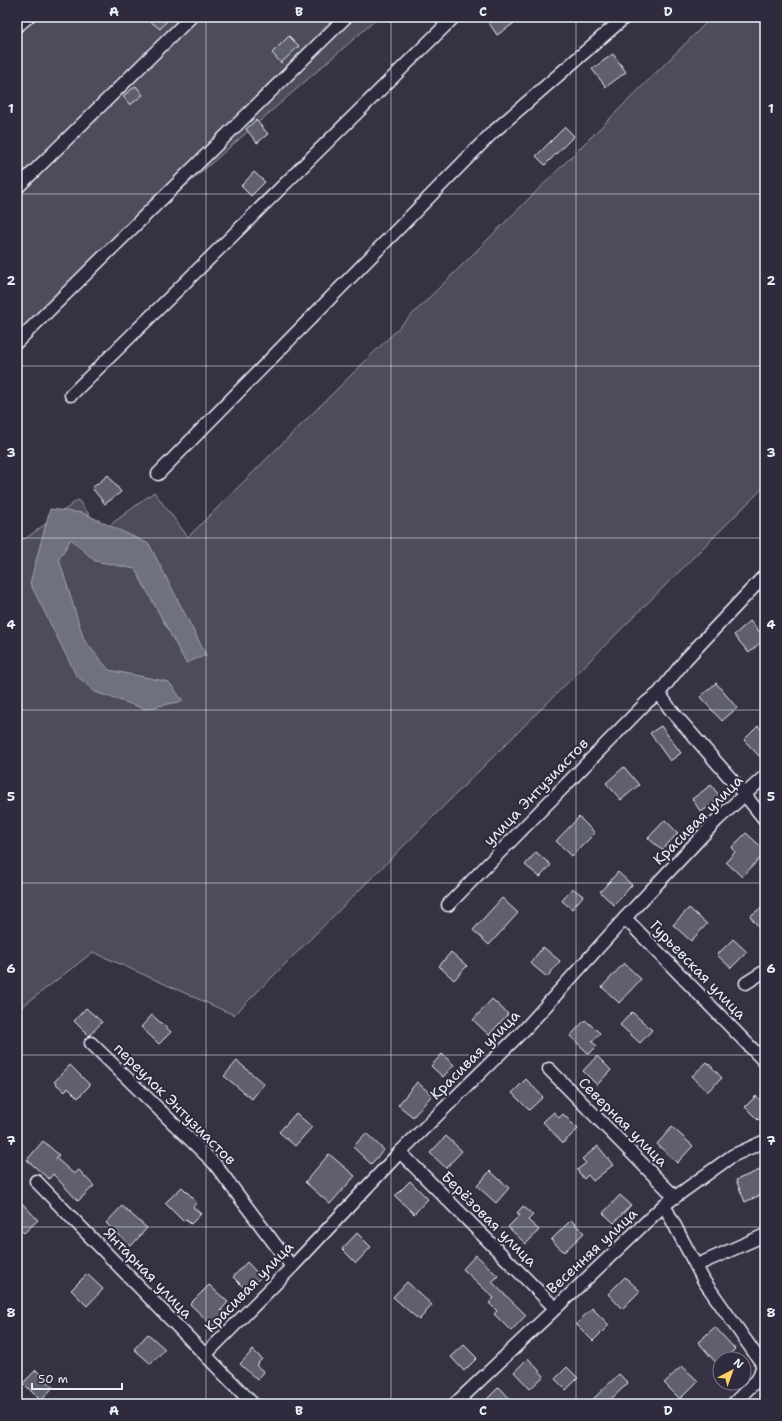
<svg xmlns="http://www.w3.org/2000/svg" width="782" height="1421" viewBox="0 0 782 1421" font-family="'Shantell Sans',sans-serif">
<rect width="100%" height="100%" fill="#363244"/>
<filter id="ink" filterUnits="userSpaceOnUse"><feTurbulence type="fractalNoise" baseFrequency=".025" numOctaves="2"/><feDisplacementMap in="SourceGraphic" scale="8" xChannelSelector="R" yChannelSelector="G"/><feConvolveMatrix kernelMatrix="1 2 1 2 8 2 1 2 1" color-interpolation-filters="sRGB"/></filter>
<g filter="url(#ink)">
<g fill="#4d4b5c" stroke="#9a9eaa">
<polygon points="17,17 379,17 17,333"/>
<polygon points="712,17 765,17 765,486 234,1015 93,952 18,1010 17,1013 17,537 25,539 78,500 102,531 154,492 188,537"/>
</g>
<polygon fill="#70717f" stroke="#a0a4af" points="50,509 83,513 149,544 206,655 186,663 135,569 95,561 71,539 59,559 84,640 109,670 169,682 183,701 145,709 95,692 76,675 30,583"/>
<g fill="#605e6e" stroke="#e8f1f8">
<polygon points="145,17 170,17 160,29"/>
<polygon points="485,17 523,17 497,35"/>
<polygon points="289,36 299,46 281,63 272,53"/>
<polygon points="613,54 626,72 606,87 592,69"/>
<polygon points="136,86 143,95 130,105 123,96"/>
<polygon points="256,120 268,134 257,143 246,129"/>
<polygon points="565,127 574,136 545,165 536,156"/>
<polygon points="254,172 265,182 251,196 241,186"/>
<polygon points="108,475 121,492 105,504 92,488"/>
<polygon points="750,621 765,638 749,653 734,635"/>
<polygon points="716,683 737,708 722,721 700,697"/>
<polygon points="661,726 681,753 670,761 650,733"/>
<polygon points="758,726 765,734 765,751 759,756 744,740"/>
<polygon points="624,767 639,785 621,800 606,783"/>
<polygon points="711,785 721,798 701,812 692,799"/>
<polygon points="579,817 595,833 572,856 556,841"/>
<polygon points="665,820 678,833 662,850 648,838"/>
<polygon points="746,833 765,850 765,853 742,877 726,862 735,852 732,847"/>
<polygon points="536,852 551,865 540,877 525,865"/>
<polygon points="618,872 632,885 614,905 600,892"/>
<polygon points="572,888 583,896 572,909 562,901"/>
<polygon points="502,898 518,913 489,945 473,930"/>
<polygon points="765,905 765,935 750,916"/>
<polygon points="689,908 707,924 691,941 673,925"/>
<polygon points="733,939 747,952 731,968 717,955"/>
<polygon points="543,947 560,961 547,977 530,963"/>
<polygon points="451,952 467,966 454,980 439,966"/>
<polygon points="624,963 641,979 619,1003 602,987"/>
<polygon points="492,999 508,1014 489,1035 473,1020"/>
<polygon points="86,1008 102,1022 89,1036 74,1021"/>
<polygon points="632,1012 652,1030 640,1043 620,1025"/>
<polygon points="152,1015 171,1032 159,1044 141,1027"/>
<polygon points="585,1020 600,1033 592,1042 597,1046 589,1054 570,1036"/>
<polygon points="442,1054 454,1065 443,1077 431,1066"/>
<polygon points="597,1056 611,1070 597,1085 583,1071"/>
<polygon points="237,1061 264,1084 252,1099 224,1076"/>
<polygon points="707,1062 722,1078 707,1092 692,1076"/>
<polygon points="70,1065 90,1085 78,1098 68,1088 65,1092 54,1082"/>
<polygon points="526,1079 543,1097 529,1110 512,1093"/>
<polygon points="417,1082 432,1095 413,1117 398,1105"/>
<polygon points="756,1096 765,1104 765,1113 758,1120 745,1107"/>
<polygon points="554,1112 559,1118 563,1114 578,1129 563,1143 543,1122"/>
<polygon points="296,1113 312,1127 295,1146 279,1132"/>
<polygon points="672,1127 693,1146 677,1163 657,1144"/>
<polygon points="366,1133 384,1150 371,1164 353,1147"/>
<polygon points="446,1136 462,1151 446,1168 430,1153"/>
<polygon points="43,1141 59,1155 56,1158 74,1174 79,1170 94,1186 78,1201 53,1174 49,1179 27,1160"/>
<polygon points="598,1146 613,1165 593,1181 588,1175 584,1179 577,1170 586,1163 582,1159"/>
<polygon points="329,1154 355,1176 330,1204 305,1182"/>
<polygon points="760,1170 765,1183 765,1193 745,1202 736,1180"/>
<polygon points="490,1171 509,1188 496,1203 477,1186"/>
<polygon points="410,1181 428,1199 414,1214 395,1196"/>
<polygon points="182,1187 197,1202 193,1207 201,1214 191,1224 186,1219 183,1221 165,1203"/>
<polygon points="620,1195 631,1205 614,1223 603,1213"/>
<polygon points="17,1198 38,1220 24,1233 17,1226"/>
<polygon points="122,1206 147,1228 131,1246 106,1223"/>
<polygon points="523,1206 533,1215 528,1220 539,1230 526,1244 508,1227 520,1215 517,1213"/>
<polygon points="571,1220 584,1233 564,1252 551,1240"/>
<polygon points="357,1233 371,1247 356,1263 342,1249"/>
<polygon points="476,1255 498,1276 492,1282 526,1315 511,1331 494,1314 497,1311 489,1303 494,1298 463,1269"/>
<polygon points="247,1262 261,1277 247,1291 233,1277"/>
<polygon points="87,1274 103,1289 87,1306 71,1290"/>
<polygon points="625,1277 640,1291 622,1309 608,1294"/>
<polygon points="407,1282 432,1305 419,1320 393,1297"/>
<polygon points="209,1285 228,1302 221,1310 226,1314 214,1327 190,1304"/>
<polygon points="592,1308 609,1325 593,1341 576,1324"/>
<polygon points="715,1327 735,1349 725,1359 720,1359 720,1363 718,1365 698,1342"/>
<polygon points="148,1334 165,1349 151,1364 134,1349"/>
<polygon points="464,1345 477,1358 464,1371 451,1357"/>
<polygon points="253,1350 262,1359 256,1365 264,1372 257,1380 240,1364"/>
<polygon points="528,1358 544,1376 530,1389 514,1372"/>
<polygon points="682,1366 698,1381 680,1399 664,1383"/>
<polygon points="567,1367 578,1378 566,1390 555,1379"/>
<polygon points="36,1370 53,1387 41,1401 23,1383"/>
<polygon points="619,1374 628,1383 606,1404 588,1404"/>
<polygon points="499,1387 515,1404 482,1404"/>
</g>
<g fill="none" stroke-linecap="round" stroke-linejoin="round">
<g stroke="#e8f1f8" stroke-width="15">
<g id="minor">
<polyline points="17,26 28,17"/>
<polyline points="17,188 191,17"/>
<polyline points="17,342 346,17"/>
<polyline points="71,395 454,17"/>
<polyline points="158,474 492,133 625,17"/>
<polyline points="659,693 686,659 765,575"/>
<polyline points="448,905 647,702 659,693 670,709 745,795 765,820"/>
<polyline points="625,918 765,1062"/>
<polyline points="746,983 765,971"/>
<polyline points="91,1043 214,1163 292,1267"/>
<polyline points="549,1069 675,1197"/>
<polyline points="400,1152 555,1308"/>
<polyline points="36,1181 253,1404"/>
<polyline points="664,1205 704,1281 763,1365 758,1379 733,1404"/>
<polyline points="697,1265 765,1235"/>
<polyline points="206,1354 292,1267 400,1152 525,1029 625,918 717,820 765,776"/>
<polyline points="455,1404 664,1205 732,1156 765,1141"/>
</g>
</g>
<use href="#minor" stroke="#2f2a3d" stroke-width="12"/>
</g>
</g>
<path fill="none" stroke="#e8f1f8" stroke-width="1" stroke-opacity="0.55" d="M206,17v1387M391,17v1387M576,17v1387M17,194h748M17,366h748M17,538h748M17,710h748M17,883h748M17,1055h748M17,1227h748"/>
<g text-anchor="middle" stroke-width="4" stroke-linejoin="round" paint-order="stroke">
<g font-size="15" fill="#e8f1f8" stroke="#2f2a3d">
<text transform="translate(536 792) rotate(-46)" y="5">улица Энтузиастов</text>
<text transform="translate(698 820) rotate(-45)" y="5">Красивая улица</text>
<text transform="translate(698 970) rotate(46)" y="5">Гурьевская улица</text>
<text transform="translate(475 1055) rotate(-45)" y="5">Красивая улица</text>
<text transform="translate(175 1104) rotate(45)" y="5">переулок Энтузиастов</text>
<text transform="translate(623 1122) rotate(45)" y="5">Северная улица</text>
<text transform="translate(489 1219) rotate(45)" y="5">Берёзовая улица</text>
<text transform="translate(592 1251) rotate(-43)" y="5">Весенняя улица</text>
<text transform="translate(148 1273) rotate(46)" y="5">Янтарная улица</text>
<text transform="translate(249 1287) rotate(-46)" y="5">Красивая улица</text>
</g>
</g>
<rect width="782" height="1421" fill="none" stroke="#2f2a3d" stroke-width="44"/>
<g transform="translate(732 1371) rotate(41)"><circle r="19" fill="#2f2a3d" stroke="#797a88"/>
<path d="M0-3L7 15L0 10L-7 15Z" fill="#ffd166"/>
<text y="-6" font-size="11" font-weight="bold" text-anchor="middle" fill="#e8f1f8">N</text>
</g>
<path d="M32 1383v6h90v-6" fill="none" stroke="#e8f1f8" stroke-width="2"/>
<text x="38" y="1383" font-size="12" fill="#e8f1f8" stroke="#2f2a3d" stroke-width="3" paint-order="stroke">50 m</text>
<rect x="22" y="22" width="738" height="1377" fill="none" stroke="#e8f1f8" stroke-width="1.5"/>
<g font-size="13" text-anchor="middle" font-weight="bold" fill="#e8f1f8">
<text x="114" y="16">A</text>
<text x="299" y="16">B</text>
<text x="483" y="16">C</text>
<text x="668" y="16">D</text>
<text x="11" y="113">1</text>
<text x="771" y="113">1</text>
<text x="11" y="285">2</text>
<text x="771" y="285">2</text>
<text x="11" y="457">3</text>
<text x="771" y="457">3</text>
<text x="11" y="629">4</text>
<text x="771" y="629">4</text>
<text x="11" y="801">5</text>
<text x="771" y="801">5</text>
<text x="11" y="973">6</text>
<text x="771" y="973">6</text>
<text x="11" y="1145">7</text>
<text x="771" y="1145">7</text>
<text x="11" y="1317">8</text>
<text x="771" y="1317">8</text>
<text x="114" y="1415">A</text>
<text x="299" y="1415">B</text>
<text x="483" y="1415">C</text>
<text x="668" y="1415">D</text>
</g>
</svg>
